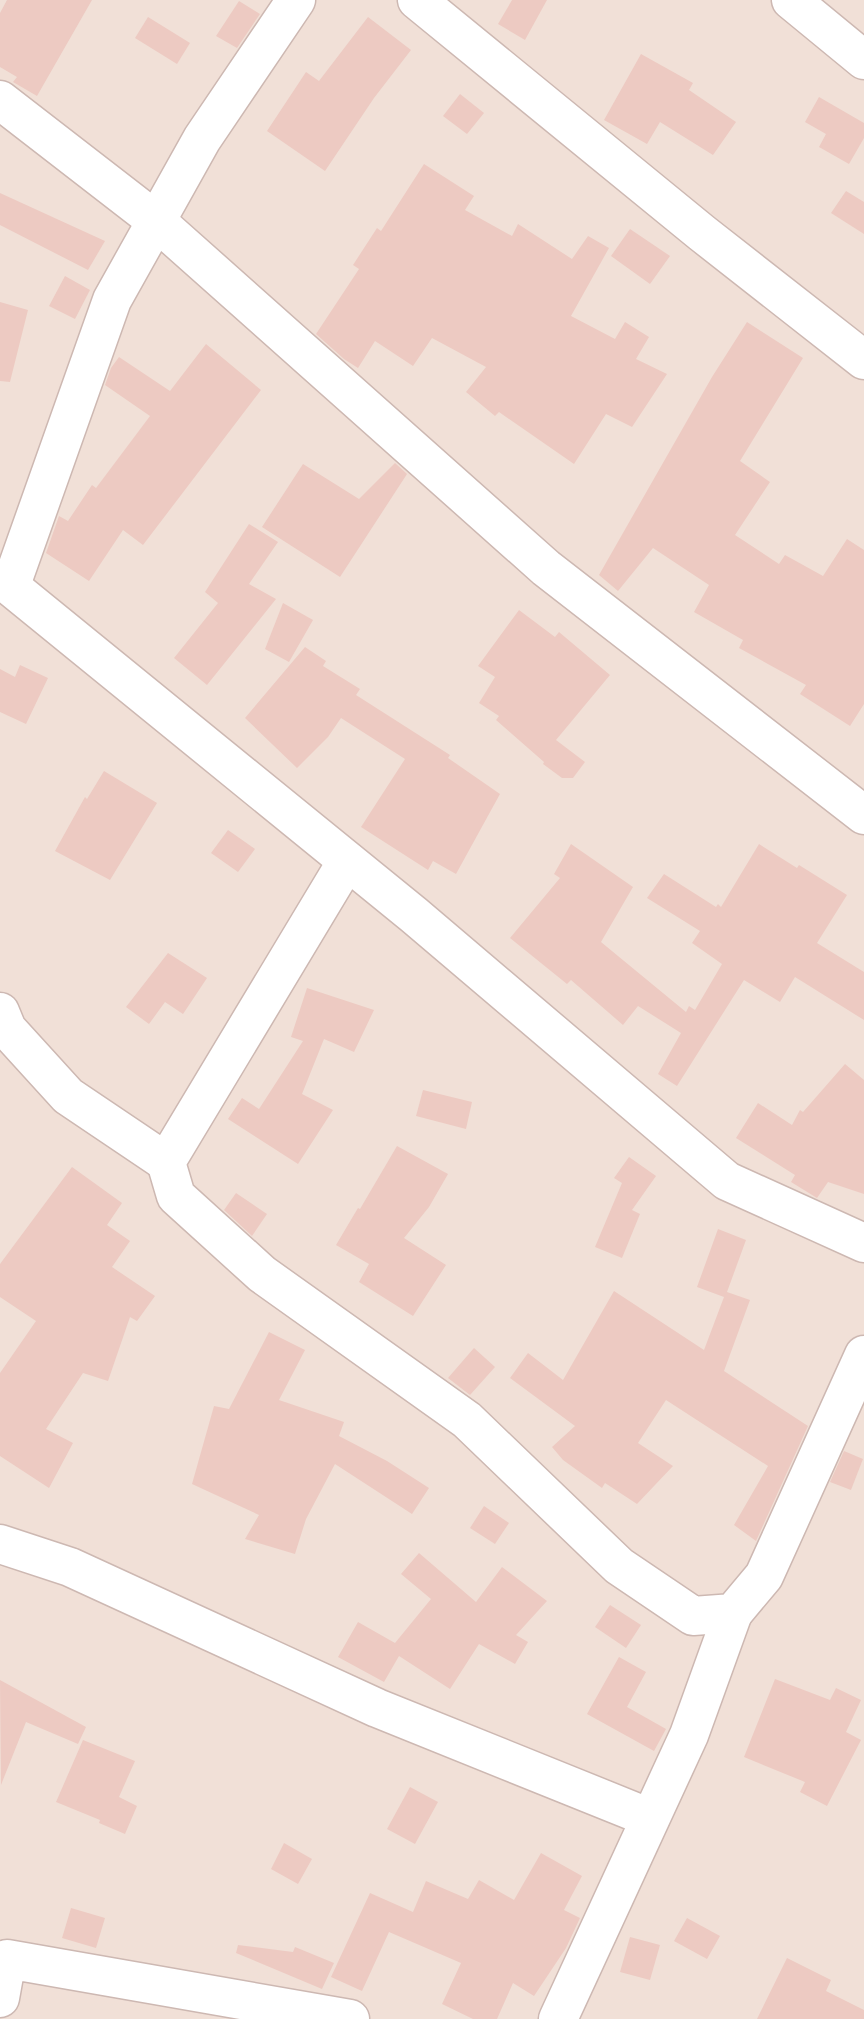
<svg xmlns="http://www.w3.org/2000/svg" width="864" height="2019" viewBox="0 0 864 2019" font-family="Ubuntu,sans-serif">
<rect width="100%" height="100%" fill="#faefe8"/>
<rect fill="#f1e0d7" x="0" y="0" width="864" height="2019"/>
<g fill="#edcac2">
<polygon points="7,0 92,0 37,96 13,82 17,77 0,67 0,13"/>
<polygon points="512,0 547,0 525,40 498,24"/>
<polygon points="239,1 260,14 237,48 216,36"/>
<polygon points="148,17 190,43 177,64 135,38"/>
<polygon points="368,17 411,50 374,98 325,171 267,131 306,72 319,81"/>
<polygon points="641,54 693,83 689,90 736,122 713,155 660,122 647,144 604,120"/>
<polygon points="460,94 484,113 467,134 443,116"/>
<polygon points="819,97 864,123 864,138 849,164 819,147 826,134 805,122"/>
<polygon points="424,164 474,196 465,210 512,236 518,224 572,259 588,236 609,248 571,316 615,339 625,322 649,337 636,359 667,374 632,427 606,414 574,464 499,412 495,416 466,392 486,367 432,338 413,366 375,341 358,368 344,359 316,334 359,269 353,265 377,228 381,231"/>
<polygon points="846,191 864,202 864,234 831,213"/>
<polygon points="0,193 105,241 88,270 0,225"/>
<polygon points="630,229 670,256 650,284 611,256"/>
<polygon points="65,276 90,290 75,319 49,306"/>
<polygon points="0,302 28,310 10,382 0,381"/>
<polygon points="747,322 803,358 740,461 770,482 735,535 779,564 785,555 823,576 847,539 864,550 864,704 850,726 800,694 806,685 739,648 743,640 694,612 709,585 653,548 618,591 599,575 712,377"/>
<polygon points="206,344 261,390 143,545 123,530 89,581 46,553 59,516 68,521 92,485 96,488 150,416 105,385 111,368 119,357 170,391"/>
<polygon points="395,463 407,474 340,577 262,527 303,464 359,499"/>
<polygon points="249,524 278,542 249,584 276,599 207,685 174,658 218,603 205,592"/>
<polygon points="283,603 313,620 289,662 265,649"/>
<polygon points="519,610 555,637 559,632 610,675 556,740 585,762 573,778 562,778 543,764 544,762 496,720 499,716 479,703 495,677 478,666"/>
<polygon points="305,647 326,661 323,666 360,689 356,695 450,755 448,758 500,794 456,874 433,861 428,870 361,827 405,759 341,718 328,737 297,768 245,718"/>
<polygon points="20,665 48,678 26,724 0,712 0,669 15,677"/>
<polygon points="104,771 157,803 110,880 55,851 85,797 87,799"/>
<polygon points="228,830 255,849 238,872 211,853"/>
<polygon points="571,844 633,887 601,942 686,1012 689,1006 695,1010 722,964 692,943 700,931 647,898 664,874 716,907 718,904 721,907 759,844 797,868 799,865 847,895 817,943 864,972 864,1020 795,977 780,1002 744,980 677,1086 658,1074 681,1033 638,1006 623,1025 571,980 567,984 510,938 560,878 554,874"/>
<polygon points="168,953 207,978 183,1014 165,1002 149,1024 126,1007"/>
<polygon points="307,988 374,1010 354,1052 324,1039 302,1094 333,1110 298,1164 228,1119 242,1098 259,1109 303,1041 291,1037"/>
<polygon points="845,1064 864,1080 864,1194 828,1182 817,1198 791,1182 795,1175 736,1138 758,1103 792,1125 800,1110 803,1112"/>
<polygon points="423,1090 472,1102 466,1129 416,1116"/>
<polygon points="397,1146 448,1174 429,1207 404,1238 446,1265 413,1316 359,1282 369,1264 336,1245 358,1208 360,1209"/>
<polygon points="629,1157 656,1176 632,1210 640,1214 622,1258 595,1247 622,1183 614,1178"/>
<polygon points="72,1167 122,1203 107,1225 130,1241 112,1267 155,1296 137,1321 130,1317 108,1381 83,1373 46,1429 73,1443 49,1488 0,1456 0,1373 36,1321 0,1297 0,1264"/>
<polygon points="236,1193 267,1214 252,1236 224,1210"/>
<polygon points="718,1229 746,1240 727,1292 750,1300 724,1371 808,1426 756,1541 734,1525 768,1466 666,1400 638,1443 673,1466 637,1504 605,1483 602,1488 563,1460 552,1447 575,1426 510,1378 528,1353 563,1380 614,1291 704,1350 724,1297 697,1287"/>
<polygon points="269,1332 305,1350 279,1400 344,1422 339,1436 387,1461 429,1488 412,1514 335,1464 306,1519 295,1554 245,1539 259,1515 192,1484 214,1406 229,1409"/>
<polygon points="474,1348 495,1367 470,1395 448,1378"/>
<polygon points="844,1451 863,1459 851,1490 830,1482"/>
<polygon points="484,1506 509,1523 495,1544 470,1528"/>
<polygon points="419,1553 476,1602 502,1567 547,1601 516,1635 528,1642 515,1664 479,1644 450,1689 399,1656 384,1682 338,1657 358,1622 395,1643 431,1599 401,1574"/>
<polygon points="610,1605 641,1625 626,1648 595,1627"/>
<polygon points="619,1657 646,1672 627,1707 666,1729 654,1751 587,1714"/>
<polygon points="775,1679 830,1700 836,1688 861,1700 846,1732 861,1740 827,1806 800,1792 805,1782 744,1757"/>
<polygon points="0,1680 86,1727 78,1744 26,1722 1,1785"/>
<polygon points="83,1740 135,1761 119,1797 137,1806 125,1834 99,1823 100,1820 56,1802"/>
<polygon points="410,1787 438,1802 415,1844 387,1829"/>
<polygon points="284,1843 312,1859 298,1884 271,1869"/>
<polygon points="541,1853 582,1876 564,1910 580,1918 566,1948 534,1996 513,1983 497,2019 473,2019 442,2004 461,1963 389,1932 362,1991 331,1977 370,1893 413,1912 426,1881 468,1899 479,1880 514,1900"/>
<polygon points="71,1908 105,1918 96,1948 62,1938"/>
<polygon points="687,1918 720,1936 707,1959 674,1941"/>
<polygon points="630,1937 660,1945 650,1980 620,1972"/>
<polygon points="238,1945 293,1952 295,1947 334,1963 322,1989 236,1953"/>
<polygon points="787,1958 831,1980 826,1991 864,2010 864,2019 757,2019"/>
</g>
<g fill="none" stroke-linecap="round" stroke-linejoin="round">
<g stroke="#cdb8b2" stroke-width="41">
<g id="minor">
<polyline points="417,0 702,233 864,360"/>
<polyline points="791,0 864,60"/>
<polyline points="0,100 155,220 546,568 864,815"/>
<polyline points="0,578 414,915 727,1181 864,1243"/>
<polyline points="11,585 112,300 202,139 296,0"/>
<polyline points="347,861 166,1162 176,1196 262,1274 467,1420 619,1566 693,1616 733,1613 764,1576 864,1355"/>
<polyline points="0,1012 7,1029 68,1096 166,1162"/>
<polyline points="0,1544 70,1567 377,1708 650,1818"/>
<polyline points="0,1998 7,1959 350,2019"/>
<polyline points="558,2019 689,1735 733,1613"/>
</g>
</g>
<use href="#minor" stroke="#fff" stroke-width="38"/>
</g>
</svg>
